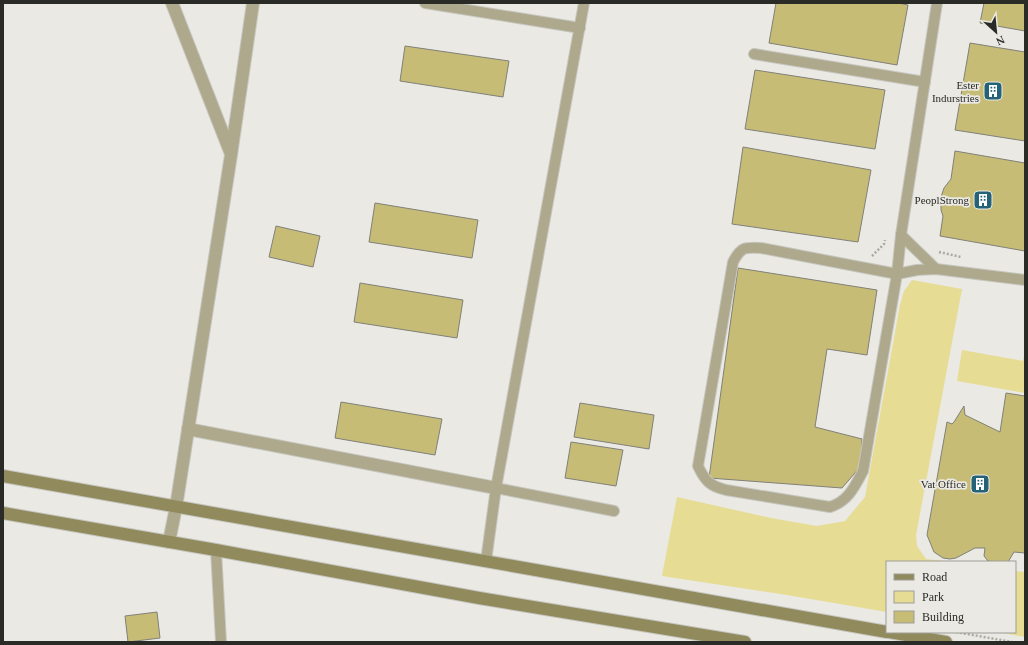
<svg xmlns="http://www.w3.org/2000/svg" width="1028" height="645" viewBox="0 0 1028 645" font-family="Georgia,serif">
<rect width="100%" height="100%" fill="#eae9e3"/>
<g fill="#e6dc94">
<polygon points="912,280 962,289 916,535 917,546 926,559 951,562 887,562 887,612 781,594 662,576 677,497 771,518 817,526 845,521 865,497 900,305 904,291"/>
<polygon points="962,350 1023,361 1025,351 1025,393 957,381"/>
<polygon points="1015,571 1025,572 1025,637 998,632 1015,632"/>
</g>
<g fill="#c7bc75" stroke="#80807a">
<polygon points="776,3 898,3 908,5 897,65 769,43"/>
<polygon points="984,3 1025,3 1025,31 980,23"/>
<polygon points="970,43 1025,52 1025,141 955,130"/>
<polygon points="405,46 509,61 503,97 400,81"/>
<polygon points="755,70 885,90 875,149 745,129"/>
<polygon points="743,147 871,170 858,242 732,224"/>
<polygon points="955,151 1025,163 1025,251 940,236 943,216 941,210 941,197 944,188 951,179"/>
<polygon points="375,203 478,220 472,258 369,242"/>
<polygon points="276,226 320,236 313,267 269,257"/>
<polygon points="738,268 877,290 867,355 827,349 815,427 862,439 861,466 842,488 709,478"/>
<polygon points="360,283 463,300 457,338 354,322"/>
<polygon points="1006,393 1025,396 1025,553 1014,552 1008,562 994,562 988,561 984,556 985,548 975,548 956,558 950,559 943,558 934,552 927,535 947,422 952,424 954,422 964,406 965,415 1000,432"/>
<polygon points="341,402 442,419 435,455 335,438"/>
<polygon points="580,403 654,415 649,449 574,437"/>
<polygon points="571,442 623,450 616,486 565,478"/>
<polygon points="157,612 160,638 128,642 125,616"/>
</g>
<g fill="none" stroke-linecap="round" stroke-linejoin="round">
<g stroke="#c7c7c1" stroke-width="12">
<g id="service">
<polyline points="425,3 580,28"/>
<path d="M937,3l-36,232 -4,39 -34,197c-9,17 -15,30 -33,36l-104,-17c-16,-4 -21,-9 -28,-24l35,-204c8,-15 11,-15 28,-14l136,26 20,-4 19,-1 89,11"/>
<polyline points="754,54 925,82"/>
<polyline points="901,235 936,269"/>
<polyline points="496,488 614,511"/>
<polyline points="216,550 221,642"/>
<polyline points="486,561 496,488 584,3"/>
</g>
</g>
<g stroke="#c7c7c1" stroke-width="14">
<g id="minor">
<polyline points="172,3 231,154"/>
<polyline points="188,429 496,488"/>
<polyline points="169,542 176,507 231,155 253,3"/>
</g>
</g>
<g stroke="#c7c7c1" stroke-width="14">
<g id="secondary">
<polyline points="3,476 887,632"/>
<polyline points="3,513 216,550 479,598 745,642"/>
<polyline points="889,632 946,642"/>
</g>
</g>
<g stroke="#aaaaa5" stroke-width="2.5" stroke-dasharray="2 2" stroke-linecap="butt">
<polyline points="939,252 961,257"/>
<polyline points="872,256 884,244 885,240"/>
<polyline points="956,632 1012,642"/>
</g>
<use href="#service" stroke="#aea98c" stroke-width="10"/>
<use href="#minor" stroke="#aea98c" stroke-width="12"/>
<use href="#secondary" stroke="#918a5d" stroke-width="12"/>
</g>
<defs>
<g id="building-square" transform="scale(1)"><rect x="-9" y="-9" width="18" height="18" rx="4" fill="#246278" stroke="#eae9e3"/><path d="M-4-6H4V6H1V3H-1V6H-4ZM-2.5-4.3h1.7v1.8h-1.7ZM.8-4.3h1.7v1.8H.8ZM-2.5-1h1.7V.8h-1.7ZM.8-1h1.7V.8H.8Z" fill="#fff"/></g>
</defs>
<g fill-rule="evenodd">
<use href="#building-square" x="993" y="91"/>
<use href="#building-square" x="983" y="200"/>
<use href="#building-square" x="980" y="484"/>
</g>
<g text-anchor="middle" stroke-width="3.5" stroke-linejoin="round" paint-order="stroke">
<g font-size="11" fill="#2a2a27" stroke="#eae9e3" text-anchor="end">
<text x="979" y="89">Ester<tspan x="979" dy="13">Indurstries</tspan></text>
<text x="969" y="204">PeoplStrong</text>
<text x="966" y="488">Vat Office</text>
</g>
</g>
<rect width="1028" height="645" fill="none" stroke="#2a2a27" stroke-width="8"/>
<rect x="886" y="561" width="130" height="72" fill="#eae9e3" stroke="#9d9d98"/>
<rect x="894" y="574" width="20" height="6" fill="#918a5d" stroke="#9d9d98"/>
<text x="922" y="581" font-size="12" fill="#2a2a27">Road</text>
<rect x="894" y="591" width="20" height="12" fill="#e6dc94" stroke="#9d9d98"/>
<text x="922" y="601" font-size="12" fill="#2a2a27">Park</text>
<rect x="894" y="611" width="20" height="12" fill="#c7bc75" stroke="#9d9d98"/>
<text x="922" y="621" font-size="12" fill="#2a2a27">Building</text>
<g transform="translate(996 32) rotate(153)" stroke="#eae9e3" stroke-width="3" paint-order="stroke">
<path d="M0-3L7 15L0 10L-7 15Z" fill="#2a2a27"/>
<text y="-6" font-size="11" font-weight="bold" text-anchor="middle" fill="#2a2a27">N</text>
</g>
</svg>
